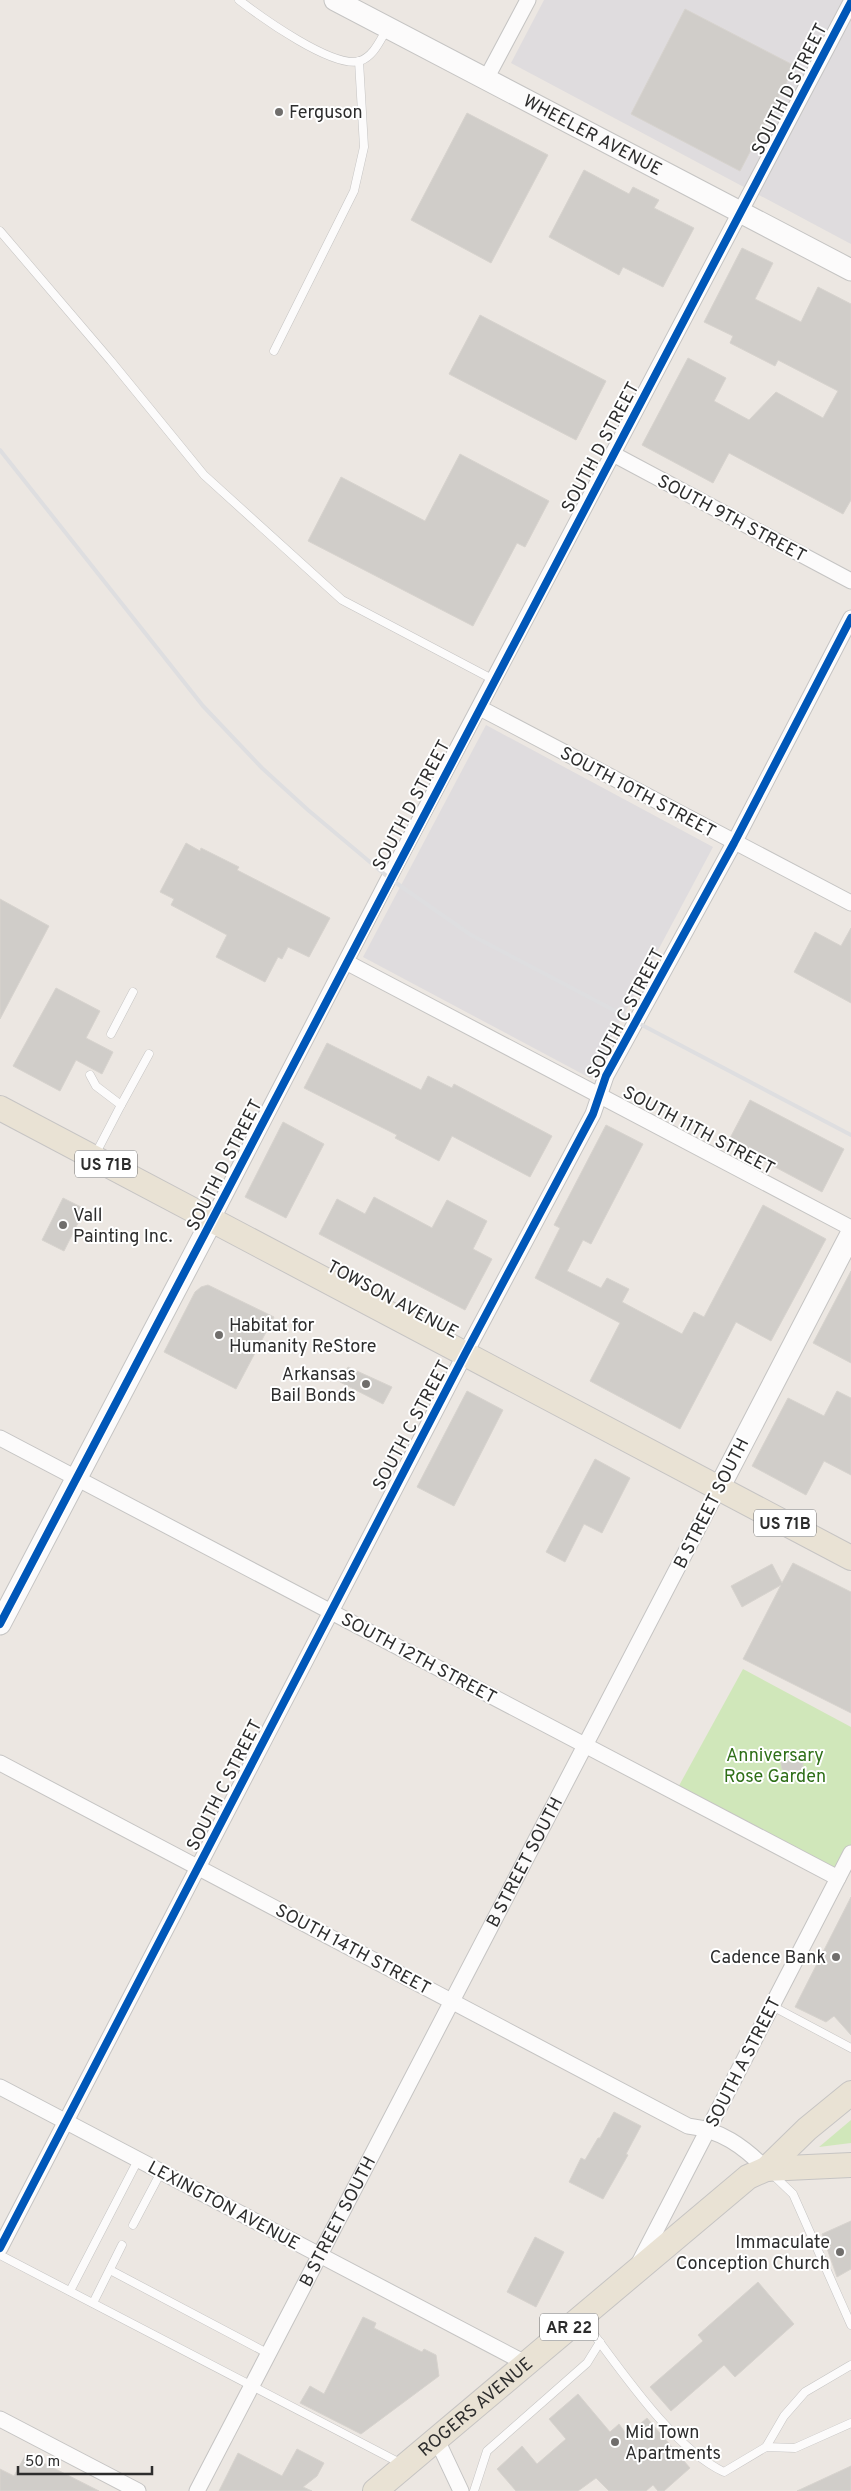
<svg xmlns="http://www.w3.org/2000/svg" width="851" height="2491" viewBox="0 0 851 2491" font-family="Overpass,sans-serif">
<rect width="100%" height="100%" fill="#ece7e2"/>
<g fill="#dfdcde">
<polygon points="544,0 851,0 851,244 511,63"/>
<polygon points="486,725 713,847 590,1078 363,957"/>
</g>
<g fill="#d0e7ba">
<polygon points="743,1669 851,1727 851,1853 838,1878 675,1793"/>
<polygon points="851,2120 851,2143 819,2147"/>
</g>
<g fill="#d0cdc9" stroke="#d7d3ce">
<polygon points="685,9 795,66 740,171 631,114"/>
<polygon points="467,113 548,155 491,263 411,220"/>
<polygon points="584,170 629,194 633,187 659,200 654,208 694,228 663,287 623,267 619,275 549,237"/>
<polygon points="742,248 773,263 755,299 801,322 818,287 851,304 851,500 843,514 729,453 713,483 642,445 688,358 726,378 714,401 749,420 776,392 823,418 838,391 778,360 775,366 730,343 733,336 704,322"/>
<polygon points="480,315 606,381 576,440 449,374"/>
<polygon points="460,454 549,501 525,547 517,543 473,626 308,541 341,477 425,521"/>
<polygon points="186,843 200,851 201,848 239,867 237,870 330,918 309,957 288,947 282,959 278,957 265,982 216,957 227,935 171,905 174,899 160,892"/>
<polygon points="0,899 49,926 0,1019"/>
<polygon points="851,928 851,1003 794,972 815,932 841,946"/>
<polygon points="56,988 100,1011 86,1038 113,1052 102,1074 76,1060 60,1091 13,1066"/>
<polygon points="327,1043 421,1090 428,1076 452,1088 454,1084 552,1136 530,1177 452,1136 439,1161 395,1138 397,1135 304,1088"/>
<polygon points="750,1100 844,1149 822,1192 728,1142"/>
<polygon points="283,1122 324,1144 286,1218 245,1197"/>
<polygon points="606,1125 643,1144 591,1244 583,1240 567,1271 601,1288 607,1278 629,1289 622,1302 682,1334 694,1312 704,1317 763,1205 826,1239 771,1341 736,1322 680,1429 590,1381 620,1323 535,1278 560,1228 554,1225"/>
<polygon points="374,1197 432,1228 447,1200 487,1221 473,1249 492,1259 465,1310 319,1234 337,1199 365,1214"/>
<polygon points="63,1198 85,1209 64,1251 42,1240"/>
<polygon points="851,1271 851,1363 813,1343"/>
<polygon points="208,1285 274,1317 236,1389 164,1352 195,1292 201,1287"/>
<polygon points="348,1367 392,1387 383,1404 340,1382"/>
<polygon points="467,1391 503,1410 454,1506 417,1487"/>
<polygon points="837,1391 851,1398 851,1475 824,1461 806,1495 752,1466 788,1398 824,1416"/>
<polygon points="595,1459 630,1478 602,1533 584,1524 565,1562 546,1552"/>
<polygon points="793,1563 851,1592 851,1713 743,1659 781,1585 742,1607 731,1586 772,1564 782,1583"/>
<circle cx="792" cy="1764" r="11"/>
<polygon points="851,1897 851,2035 834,2016 826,2022 795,2007"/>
<polygon points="614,2112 641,2126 626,2154 628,2155 603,2199 569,2182 581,2158 585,2160 598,2138 600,2138"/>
<polygon points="851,2221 851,2269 837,2277 822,2234"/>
<polygon points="535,2237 564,2252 536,2307 507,2292"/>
<polygon points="758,2282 794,2324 735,2377 724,2365 671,2411 650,2387 703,2341 698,2335"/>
<polygon points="363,2317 376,2323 374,2328 422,2352 424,2349 436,2355 439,2376 361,2434 300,2403 310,2386 324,2394"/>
<polygon points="578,2394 610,2432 619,2424 627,2435 647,2418 690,2468 664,2491 658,2491 653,2485 646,2491 609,2491 596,2478 578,2491 516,2491 497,2469 522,2446 537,2464 566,2439 549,2419"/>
<polygon points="297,2449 324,2463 317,2476 303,2487 312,2491 219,2491 238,2453 282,2476"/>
<polygon points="26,2454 99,2491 0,2491 0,2469 14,2476"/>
<polygon points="851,2466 851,2491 797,2491"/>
</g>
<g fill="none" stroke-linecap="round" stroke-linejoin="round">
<g stroke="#c5c4c3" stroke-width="9">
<g id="lane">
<path d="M239,0c22,17 94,69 121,61 14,-5 20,-21 27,-32"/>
<polyline points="0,231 111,361 204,475 342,600 494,680"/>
<polyline points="274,351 354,191 364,147 359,61"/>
<polyline points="111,1034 133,992"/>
<polyline points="90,1075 96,1086 121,1105 95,1155"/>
<polyline points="121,1105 149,1054"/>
<polyline points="772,2006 851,2048"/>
<polyline points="771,2173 793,2194 851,2325"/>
<polyline points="133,2225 161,2172"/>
<polyline points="0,2255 402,2464"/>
<polyline points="110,2270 269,2354"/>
<polyline points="70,2291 138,2160"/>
<polyline points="93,2303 122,2245"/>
<path d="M583,2320c37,48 87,126 141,152l42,-25 29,1 56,-25"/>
<polyline points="766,2447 784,2416 805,2392 851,2365"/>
<polyline points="474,2491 487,2451 587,2363 600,2342"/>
</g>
</g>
<g stroke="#c5c4c3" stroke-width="17">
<g id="street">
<polyline points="486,79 528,0"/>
<polyline points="613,454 851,581"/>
<polyline points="480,708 851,903"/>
<polyline points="346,962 851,1228"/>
<polyline points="212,1220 389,878 851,2"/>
<polyline points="0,1438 838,1878"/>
<path d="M0,1763l688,363c33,4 55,20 78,43"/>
<polyline points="0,2087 527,2364"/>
<polyline points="0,2248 465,1354 593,1114 606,1076 734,843 851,618"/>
<polyline points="639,2263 851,1853"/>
<polyline points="0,2419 138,2491"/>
<polyline points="437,2440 461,2491"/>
<path id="s1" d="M197,2491l522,-1003"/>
</g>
</g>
<g stroke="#c5c4c3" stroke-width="23">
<g id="secondary">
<path id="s2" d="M335,0l516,270"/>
<polyline points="719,1488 851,1234"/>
<polyline points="0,1624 212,1220"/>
</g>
</g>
<g stroke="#c6c4c3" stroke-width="26">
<g id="primary">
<polyline points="0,1108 851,1558"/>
<polyline points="766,2169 851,2165"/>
<path id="s3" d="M375,2491l373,-314 18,-8 41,-40 44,-36"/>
</g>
</g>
<use href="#lane" stroke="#fcfbfb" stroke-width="8"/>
<use href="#street" stroke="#fcfbfb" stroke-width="15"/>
<use href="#secondary" stroke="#fcfbfb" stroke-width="21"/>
<use href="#primary" stroke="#e9e2d4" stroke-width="24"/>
<polyline stroke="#dedee0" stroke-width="4" points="0,450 203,706 262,768 308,810 389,878 471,935 851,1135"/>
<g stroke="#fff" stroke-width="11">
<g id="cycleway">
<polyline points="0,1624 851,2"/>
<polyline points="0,2248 465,1354 593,1114 606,1076 734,843 851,618"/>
</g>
</g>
<use href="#cycleway" stroke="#0057b8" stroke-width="8"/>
</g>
<g fill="#706e6c" stroke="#fff" stroke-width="2">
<circle cx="279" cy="112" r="5"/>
<circle cx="63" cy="1225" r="5"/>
<circle cx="219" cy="1335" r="5"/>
<circle cx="366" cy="1384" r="5"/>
<circle cx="836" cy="1957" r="5"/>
<circle cx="840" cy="2252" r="5"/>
<circle cx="615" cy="2442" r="5"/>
</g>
<g text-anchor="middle" stroke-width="4" stroke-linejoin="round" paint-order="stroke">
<g fill="#fff" stroke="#6c6c6c" stroke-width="1">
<rect x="75" y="1150.5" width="62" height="27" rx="4"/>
<rect x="754" y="1509.5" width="62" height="27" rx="4"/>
<rect x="540" y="2313.5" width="58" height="27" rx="4"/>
</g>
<g font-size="16" font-weight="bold" fill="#2d2d2d">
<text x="106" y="1170">US 71B</text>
<text x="785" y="1529">US 71B</text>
<text x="569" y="2333">AR 22</text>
</g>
<g font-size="18" fill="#2d2d2d" stroke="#fff">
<text transform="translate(789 89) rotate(-63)" y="6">SOUTH D STREET</text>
<text dy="6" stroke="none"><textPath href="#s2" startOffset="291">WHEELER AVENUE</textPath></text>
<text transform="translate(600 447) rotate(-62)" y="6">SOUTH D STREET</text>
<text transform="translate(732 518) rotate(28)" y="6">SOUTH 9TH STREET</text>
<text transform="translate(638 792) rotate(28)" y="6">SOUTH 10TH STREET</text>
<text transform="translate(411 805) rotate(-62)" y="6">SOUTH D STREET</text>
<text transform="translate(625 1013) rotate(-62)" y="6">SOUTH C STREET</text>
<text transform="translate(699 1130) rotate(28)" y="6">SOUTH 11TH STREET</text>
<text transform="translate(224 1165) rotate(-63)" y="6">SOUTH D STREET</text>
<text transform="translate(393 1299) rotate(28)" y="6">TOWSON AVENUE</text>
<text transform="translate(411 1425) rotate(-62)" y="6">SOUTH C STREET</text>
<text transform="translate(711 1503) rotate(-63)" y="6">B STREET SOUTH</text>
<text transform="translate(419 1658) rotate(28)" y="6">SOUTH 12TH STREET</text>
<text transform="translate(224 1785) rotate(-63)" y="6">SOUTH C STREET</text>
<text dy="6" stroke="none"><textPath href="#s1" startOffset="709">B STREET SOUTH</textPath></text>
<text transform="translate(353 1949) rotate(28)" y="6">SOUTH 14TH STREET</text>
<text transform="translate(743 2062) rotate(-63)" y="6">SOUTH A STREET</text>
<text transform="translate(224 2205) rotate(28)" y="6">LEXINGTON AVENUE</text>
<text dy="6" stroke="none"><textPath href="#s1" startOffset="304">B STREET SOUTH</textPath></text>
<text dy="6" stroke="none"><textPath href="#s3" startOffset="131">ROGERS AVENUE</textPath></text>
</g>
<g font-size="18" fill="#2d2d2d" stroke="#fff" text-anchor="start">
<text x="289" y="118">Ferguson</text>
<text x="73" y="1221">Vall<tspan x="73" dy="21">Painting Inc.</tspan></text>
<text x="229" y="1331">Habitat for<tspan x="229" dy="21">Humanity ReStore</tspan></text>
<text x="356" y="1380" text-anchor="end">Arkansas<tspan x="356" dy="21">Bail Bonds</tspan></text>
<text x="826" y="1963" text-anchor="end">Cadence Bank</text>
<text x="830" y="2248" text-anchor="end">Immaculate<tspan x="830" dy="21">Conception Church</tspan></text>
<text x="625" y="2438">Mid Town<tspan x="625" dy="21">Apartments</tspan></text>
</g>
<g font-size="18" fill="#2f6f18" stroke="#fff">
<text x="775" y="1761">Anniversary<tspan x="775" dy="21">Rose Garden</tspan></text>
</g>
</g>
<path d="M18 2466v8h134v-8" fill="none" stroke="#2d2d2d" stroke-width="2.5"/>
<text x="25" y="2466" font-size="15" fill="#2d2d2d" stroke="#ffffff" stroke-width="4" paint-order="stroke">50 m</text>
</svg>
